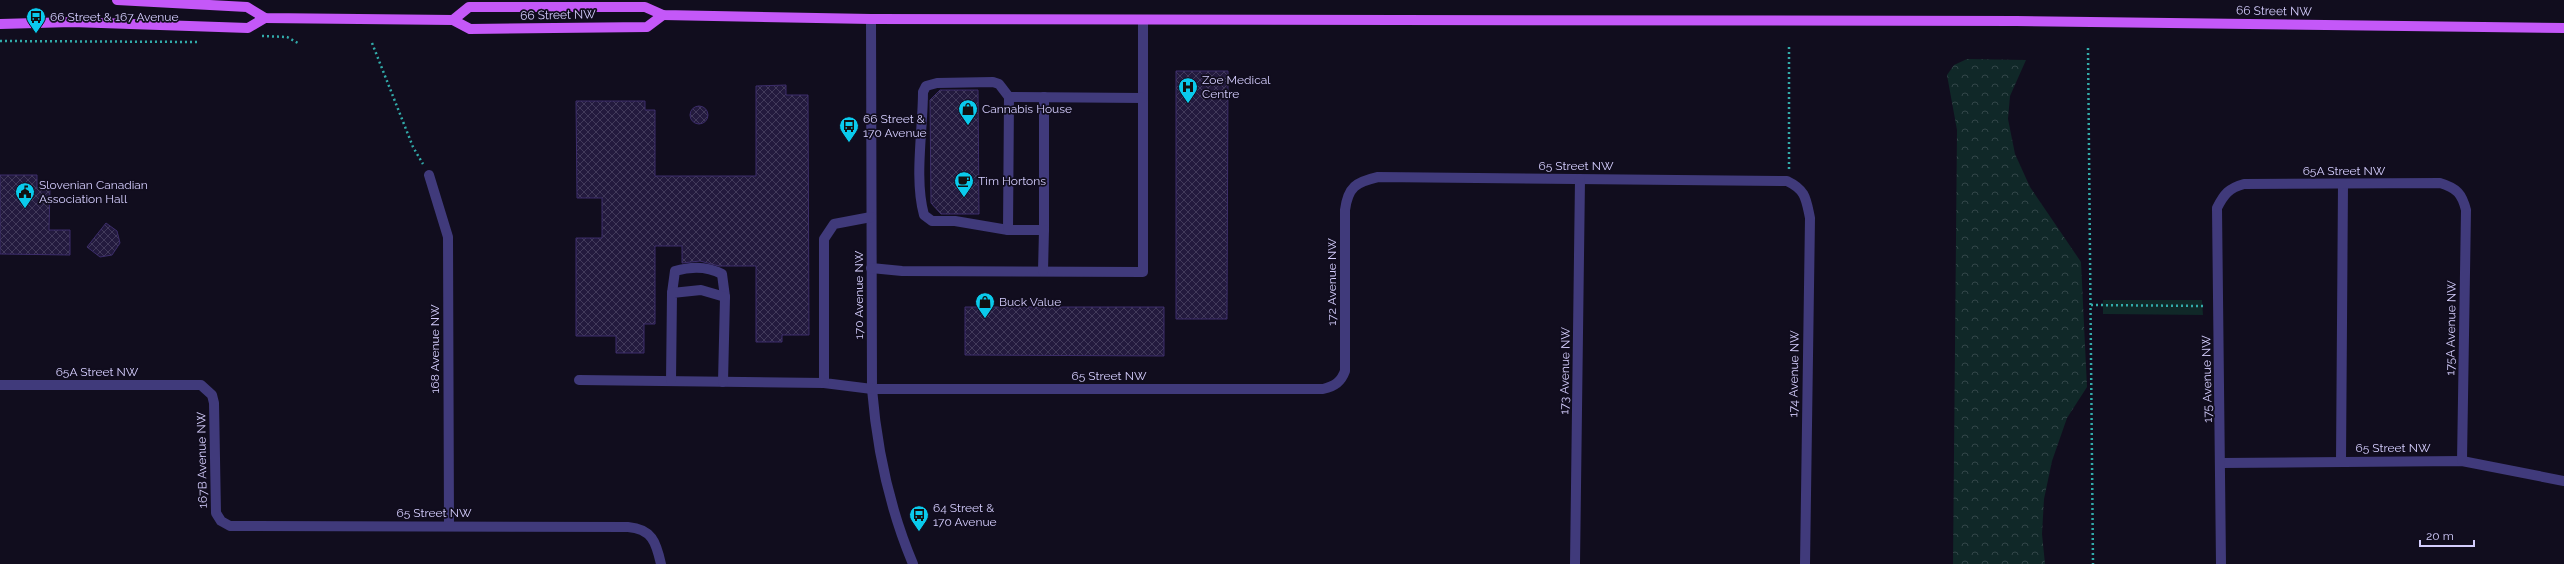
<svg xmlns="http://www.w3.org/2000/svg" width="2564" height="564" viewBox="0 0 2564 564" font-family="Raleway,sans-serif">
<defs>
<pattern id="forest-crowns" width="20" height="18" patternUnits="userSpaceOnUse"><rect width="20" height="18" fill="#102828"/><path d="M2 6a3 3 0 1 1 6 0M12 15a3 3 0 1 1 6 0" fill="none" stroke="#324648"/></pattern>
<pattern id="building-cross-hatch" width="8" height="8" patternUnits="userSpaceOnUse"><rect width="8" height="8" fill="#231a3e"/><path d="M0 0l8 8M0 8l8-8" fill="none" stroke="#423a5b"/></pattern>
</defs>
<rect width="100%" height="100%" fill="#110d1e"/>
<polygon fill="#102828" points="2103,300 2202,300 2203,315 2103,314"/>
<polygon fill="url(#forest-crowns)" points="1967,59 2026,60 2010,96 2008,119 2015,154 2030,187 2081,262 2087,387 2067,418 2052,461 2044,499 2042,534 2045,564 1953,564 1957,130 1947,75 1954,65"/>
<g fill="url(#building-cross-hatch)" stroke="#3c2d6a">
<polygon points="1176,71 1228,71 1227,319 1176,319"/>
<polygon points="786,85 786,95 808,95 809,335 782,335 782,342 756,342 756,266 719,266 700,261 682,263 682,246 655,246 655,324 644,324 644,353 616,353 616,336 576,336 576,238 602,238 602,198 577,198 576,101 645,101 645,110 655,110 655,176 756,176 756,86"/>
<polygon points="940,90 978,90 979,214 941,214 931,203 930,100"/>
<circle cx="699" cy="115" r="9"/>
<polygon points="0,175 37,175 37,188 50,188 49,230 70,230 70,255 0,254"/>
<polygon points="106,223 117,231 120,243 112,255 100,257 87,247"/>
<polygon points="965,307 1164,307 1164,356 965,355"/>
</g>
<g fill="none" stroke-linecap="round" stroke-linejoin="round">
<g stroke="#32abaa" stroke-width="2.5" stroke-dasharray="2 3" stroke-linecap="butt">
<polyline points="262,36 287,37 298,43"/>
<polyline points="0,41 199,42"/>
<polyline points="372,43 413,147 423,164"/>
<polyline points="2088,48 2093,564"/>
<polyline points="1789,169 1789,47"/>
<polyline points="2091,305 2205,306"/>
</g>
<g stroke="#403a7b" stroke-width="10">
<path d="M871,19l1,370c5,62 17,118 41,175"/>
<polyline points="429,175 448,237 449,526"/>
<path d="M871,217l-37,7 -10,15v144l48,6h451c12,-3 18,-7 22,-18v-161c3,-23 11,-28 33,-33l409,4c19,9 19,18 23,37l-5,346"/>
<path d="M1008,230l-53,-9h-23l-8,-6c-10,-36 -1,-85 -1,-123l3,-6 11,-3 56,-1 6,2 10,13"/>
<polyline points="1044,230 1044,97"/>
<polyline points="871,268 902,271 1143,272 1143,20"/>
<polyline points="1043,271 1044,230 1008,230 1009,97 1143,98"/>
<path d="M672,293l3,-22c17,-5 32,-5 47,3l3,23"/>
<polyline points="579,380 824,383"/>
<polyline points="671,381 672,293 701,290 725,297 723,382"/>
<path d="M0,385h201l11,10 2,8 2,110 5,8 9,5 398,1c24,2 28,15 33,37"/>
<polyline points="2341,461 2343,184"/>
<polyline points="2221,463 2462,461 2564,481"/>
<polyline points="1575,564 1580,179"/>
<path d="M2221,564l-4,-356c7,-14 12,-20 27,-24l196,-1c17,5 22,11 26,27l-4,251"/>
</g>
<g stroke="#c458f8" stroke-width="10">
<polyline points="117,0 247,7 265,18 453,20 470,29 647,27 663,15"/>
<polyline points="453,20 469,7 645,7 663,15 871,19 2016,21 2564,28"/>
<polyline points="0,24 72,22 248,28 265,18"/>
</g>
</g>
<defs>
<g id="bus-pin" transform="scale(1)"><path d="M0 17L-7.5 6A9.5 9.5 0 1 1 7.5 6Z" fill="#0acaec" stroke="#110d1e"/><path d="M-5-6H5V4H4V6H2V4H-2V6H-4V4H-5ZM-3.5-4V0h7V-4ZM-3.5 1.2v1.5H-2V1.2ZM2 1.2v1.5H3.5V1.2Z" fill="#111"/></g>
<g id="hospital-pin" transform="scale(1)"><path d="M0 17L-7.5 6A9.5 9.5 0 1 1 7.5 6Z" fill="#0acaec" stroke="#110d1e"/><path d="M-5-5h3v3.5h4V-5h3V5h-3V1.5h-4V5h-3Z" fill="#111"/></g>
<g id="shop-pin" transform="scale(1)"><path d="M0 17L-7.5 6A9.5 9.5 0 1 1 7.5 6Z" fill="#0acaec" stroke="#110d1e"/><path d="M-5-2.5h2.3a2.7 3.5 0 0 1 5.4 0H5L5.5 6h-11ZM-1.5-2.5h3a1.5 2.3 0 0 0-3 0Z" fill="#111"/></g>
<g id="cafe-pin" transform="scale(1)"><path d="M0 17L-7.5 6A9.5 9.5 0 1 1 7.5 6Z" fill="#0acaec" stroke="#110d1e"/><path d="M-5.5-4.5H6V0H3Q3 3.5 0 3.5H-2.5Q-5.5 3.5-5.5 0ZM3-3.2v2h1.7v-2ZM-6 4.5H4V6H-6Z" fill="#111"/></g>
<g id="civic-pin" transform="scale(1)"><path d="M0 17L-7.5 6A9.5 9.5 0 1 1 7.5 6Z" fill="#0acaec" stroke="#110d1e"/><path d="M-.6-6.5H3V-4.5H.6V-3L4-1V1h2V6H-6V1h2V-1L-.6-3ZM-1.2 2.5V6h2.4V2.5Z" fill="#111"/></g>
</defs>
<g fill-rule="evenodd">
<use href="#bus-pin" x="36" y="17"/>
<use href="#hospital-pin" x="1188" y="87"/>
<use href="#shop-pin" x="968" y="109"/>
<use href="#bus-pin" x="849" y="126"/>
<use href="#cafe-pin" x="964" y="181"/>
<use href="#civic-pin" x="25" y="192"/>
<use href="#shop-pin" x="985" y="302"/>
<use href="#bus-pin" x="919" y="515"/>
</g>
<g text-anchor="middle" stroke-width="3.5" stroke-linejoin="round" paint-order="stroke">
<g font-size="12" fill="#d4cdfd" stroke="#110d1e">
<text transform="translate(2274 11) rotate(1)" y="4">66 Street NW</text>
<text transform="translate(558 15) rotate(-1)" y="4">66 Street NW</text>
<text x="1576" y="170">65 Street NW</text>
<text x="2344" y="175">65A Street NW</text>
<text transform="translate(1332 282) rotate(-90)" y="4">172 Avenue NW</text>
<text transform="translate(859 295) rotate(-90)" y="4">170 Avenue NW</text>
<text transform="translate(2451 328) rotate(-89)" y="4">175A Avenue NW</text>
<text transform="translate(435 349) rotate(-90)" y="4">168 Avenue NW</text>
<text transform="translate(1565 371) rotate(-89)" y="4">173 Avenue NW</text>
<text x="97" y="376">65A Street NW</text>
<text transform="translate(1794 374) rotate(-89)" y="4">174 Avenue NW</text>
<text x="1109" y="380">65 Street NW</text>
<text transform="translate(2207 379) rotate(-91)" y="4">175 Avenue NW</text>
<text x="2393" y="452">65 Street NW</text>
<text transform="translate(202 460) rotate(-91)" y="4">167B Avenue NW</text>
<text x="434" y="517">65 Street NW</text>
</g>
<g font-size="12" fill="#d4cdfd" stroke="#110d1e" text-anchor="start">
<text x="50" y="21">66 Street &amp; 167 Avenue</text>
<text x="1202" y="84">Zoe Medical<tspan x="1202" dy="14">Centre</tspan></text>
<text x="982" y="113">Cannabis House</text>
<text x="863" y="123">66 Street &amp;<tspan x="863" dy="14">170 Avenue</tspan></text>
<text x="978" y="185">Tim Hortons</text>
<text x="39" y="189">Slovenian Canadian<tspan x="39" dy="14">Association Hall</tspan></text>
<text x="999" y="306">Buck Value</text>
<text x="933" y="512">64 Street &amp;<tspan x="933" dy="14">170 Avenue</tspan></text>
</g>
</g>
<path d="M2420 540v6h54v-6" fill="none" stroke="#d4cdfd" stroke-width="2"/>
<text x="2426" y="540" font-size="12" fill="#d4cdfd" stroke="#110d1e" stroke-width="3" paint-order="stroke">20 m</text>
</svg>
